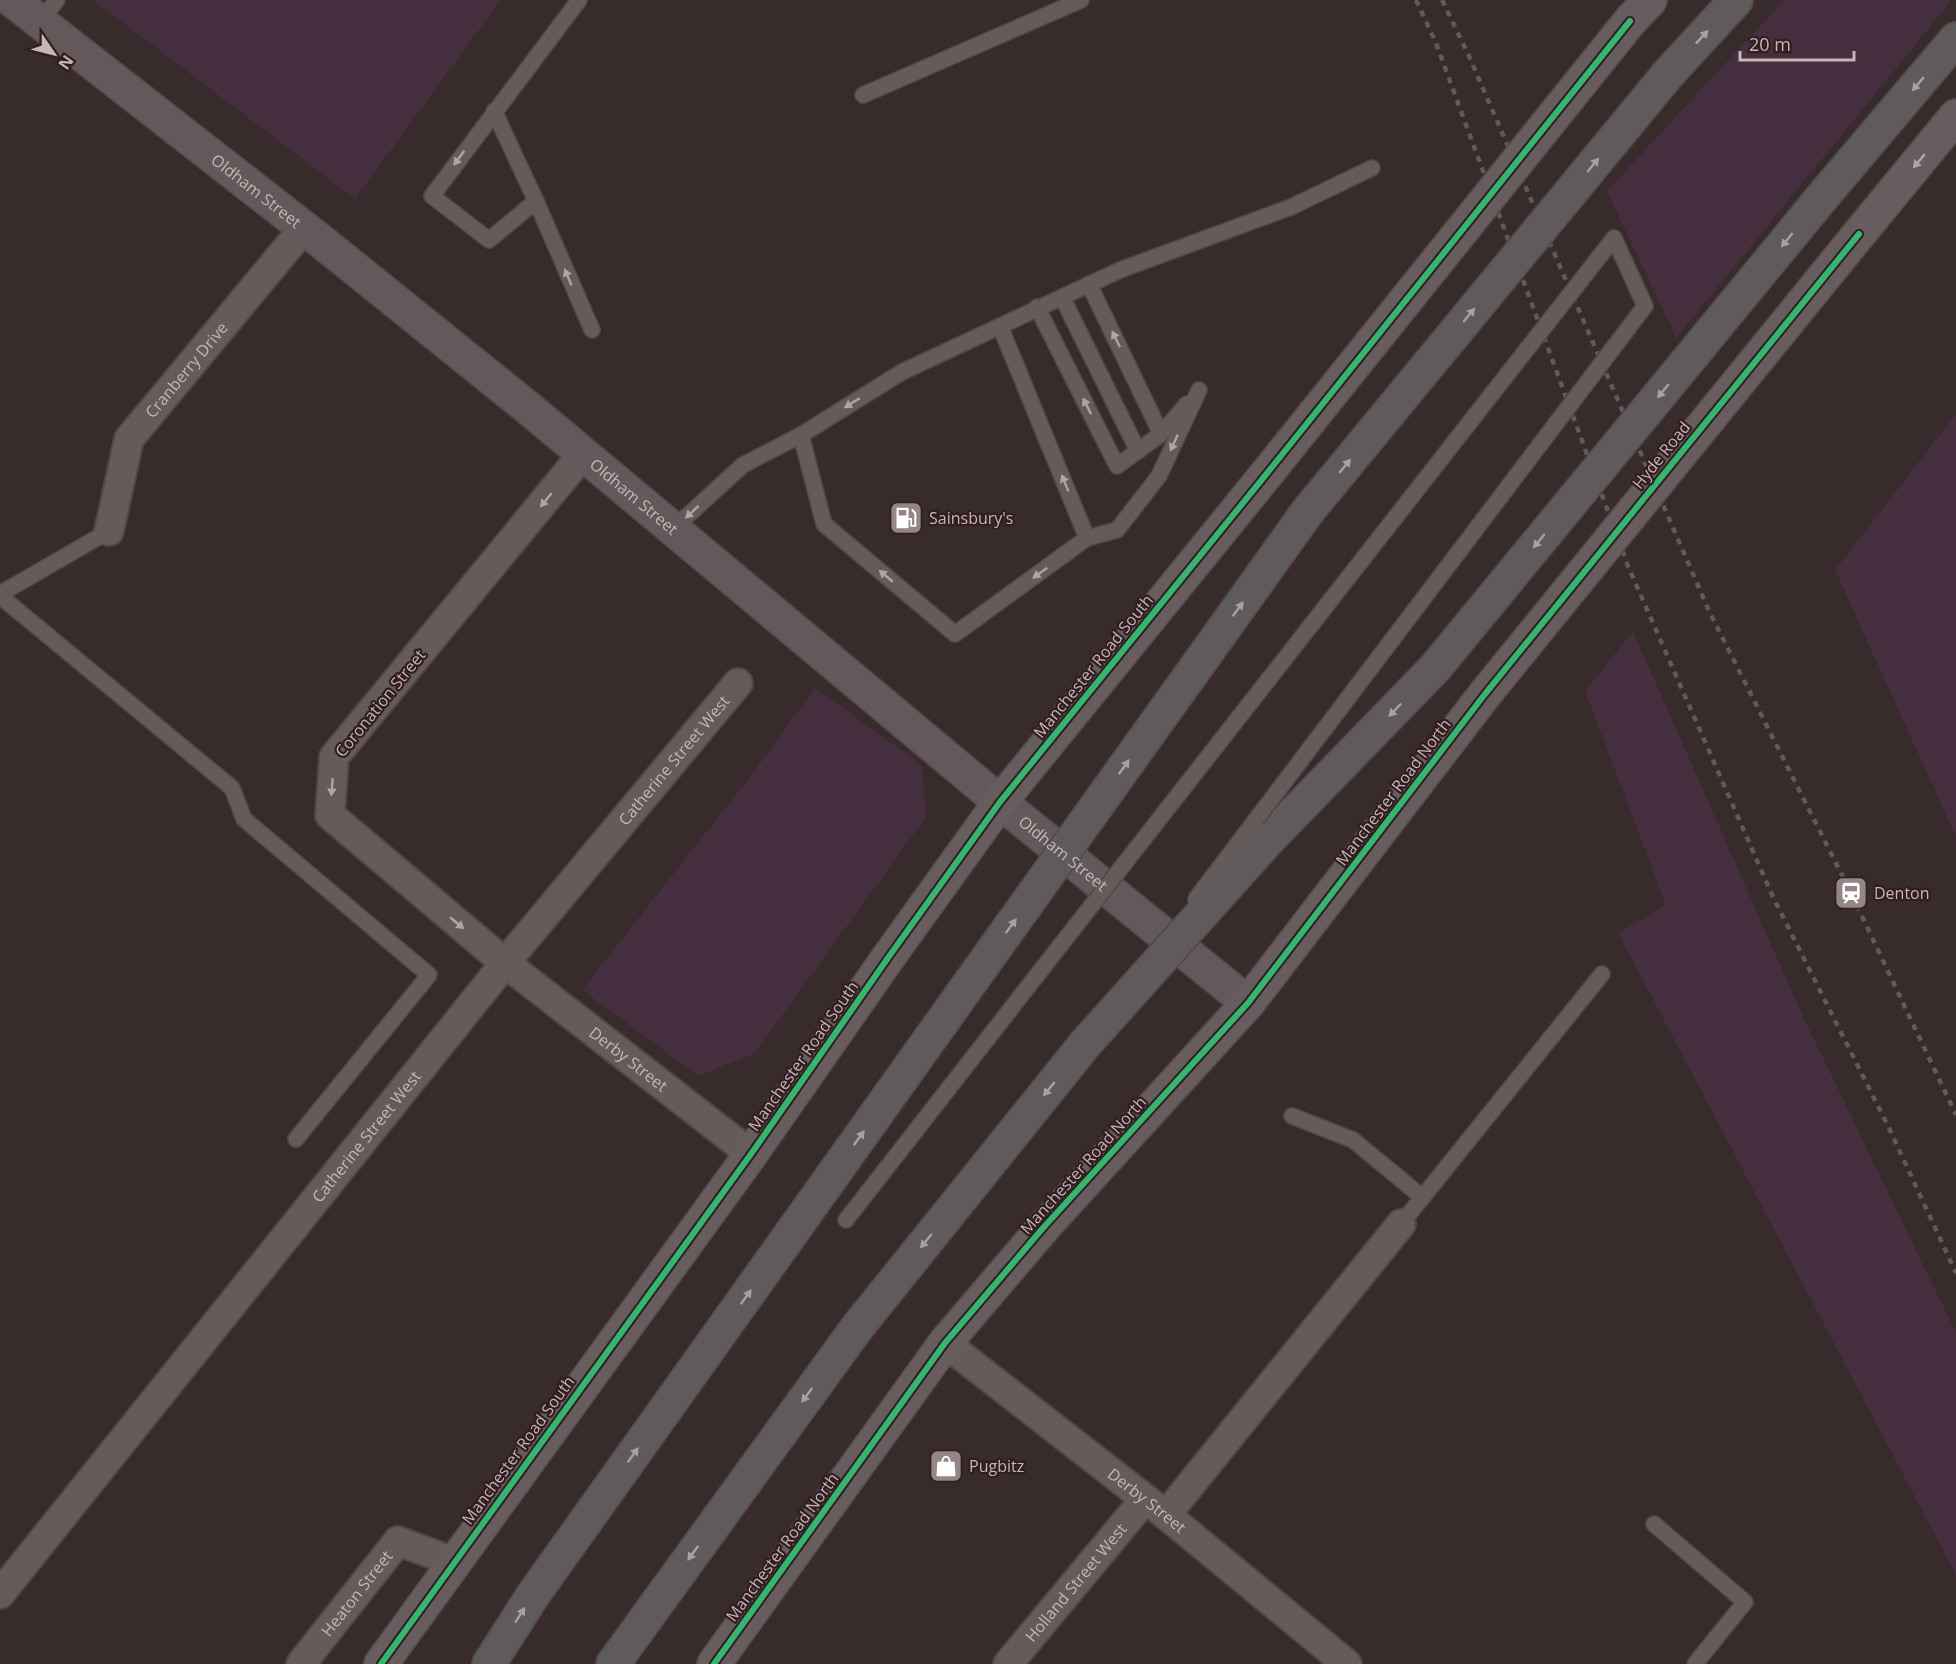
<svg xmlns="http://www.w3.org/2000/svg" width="1956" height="1664" viewBox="0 0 1956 1664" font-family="'Open Sans',sans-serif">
<rect width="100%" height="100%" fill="#372b2c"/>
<g fill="#452e3d">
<polygon points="93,0 501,0 355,199"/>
<polygon points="1784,0 1952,0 1676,338 1607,191"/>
<polygon points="1956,414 1956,837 1835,570"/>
<polygon points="1633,631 1801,1012 1956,1333 1956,1575 1618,933 1666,905 1585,691"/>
<polygon points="815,688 922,765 926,817 754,1054 698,1076 582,990 755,770"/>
</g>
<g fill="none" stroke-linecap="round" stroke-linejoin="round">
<g stroke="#514748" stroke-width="18">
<g id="lane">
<polyline points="40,22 57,0"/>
<polyline points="863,95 1081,0"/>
<polyline points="494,111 536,201 592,330"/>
<polyline points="536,201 489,240 432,196 579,0"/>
<polyline points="1089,284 1161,434 1187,404"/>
<polyline points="1062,297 1138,451"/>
<polyline points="1037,307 1117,466 1161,434"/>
<polyline points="1000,326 1087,538 1117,530 1159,476 1199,390"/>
<polyline points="801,435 824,524 955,634 1087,538"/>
<polyline points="674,528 743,465 801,435 902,372 1120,270 1291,207 1372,168"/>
<polyline points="0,594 109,531"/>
<polyline points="0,596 232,788 244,819 429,975 296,1139"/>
<polyline points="1292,1116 1353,1140 1422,1197"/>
<polyline points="846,1220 1020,997"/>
<polyline points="1401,1224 1602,974"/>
<polyline points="1654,1524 1745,1602 1695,1664"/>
</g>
</g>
<g stroke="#514748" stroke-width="32">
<g id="street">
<path id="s1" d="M583,454l-249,303 -4,58 175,148 246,191"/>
<path id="s2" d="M109,531l20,-92 175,-211"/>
<path id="s3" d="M945,1343l221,172 181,149"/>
<polyline points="1166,1515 1401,1224"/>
<path id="s4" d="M0,1594l505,-631 233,-280"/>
<path id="s5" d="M301,1664l97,-123 56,21"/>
<path id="s6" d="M1008,1664l137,-165"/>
</g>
</g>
<g stroke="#514748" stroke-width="36">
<g id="secondary">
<path id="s7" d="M12,0l310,242 205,165 473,395 248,201"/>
</g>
</g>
<g stroke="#544849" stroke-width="36">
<g id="primary">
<polyline points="1630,21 1650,0"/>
<polyline points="1859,234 1956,116"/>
<polyline points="381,1664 751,1154 890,955 1000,802 1264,477"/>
<polyline points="714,1664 945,1343 1043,1228 1248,1003 1485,694"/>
</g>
</g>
<g stroke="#534848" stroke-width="36">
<g id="highway">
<polyline points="1668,74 1736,0"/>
<polyline points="1824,195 1956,39"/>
<polyline points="1269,839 1435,668"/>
<polyline points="489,1664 533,1595 977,973"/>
<polyline points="613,1664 856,1329 1085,1044"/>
</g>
</g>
<use href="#lane" stroke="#655b5b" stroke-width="15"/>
<use href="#street" stroke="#655b5b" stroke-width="28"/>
<use href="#secondary" stroke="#64595a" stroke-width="33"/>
<use href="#primary" stroke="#675d5e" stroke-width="33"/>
<use href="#highway" stroke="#5f5a5b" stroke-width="33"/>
<g stroke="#63595a" stroke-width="4.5" stroke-dasharray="6 6" stroke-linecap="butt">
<polyline points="1416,0 1436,43 1628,566 1773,897 1889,1128 1956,1273"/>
<polyline points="1442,0 1469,56 1709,611 1851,893 1956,1115"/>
</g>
<g stroke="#514748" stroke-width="18" stroke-linecap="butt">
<polyline id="lane-bridge" points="1020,997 1614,238 1645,306 1195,900"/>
</g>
<g stroke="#544849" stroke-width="36" stroke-linecap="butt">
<g id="primary-bridge">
<polyline points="1264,477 1630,21"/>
<polyline points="1485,694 1859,234"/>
</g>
</g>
<g stroke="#534848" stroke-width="36" stroke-linecap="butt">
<g id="highway-bridge">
<polyline points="1435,668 1824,195"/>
<polyline points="977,973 1308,511 1668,74"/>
<polyline points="1085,1044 1269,839"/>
</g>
</g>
<use href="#lane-bridge" stroke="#655b5b" stroke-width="15"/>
<use href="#primary-bridge" stroke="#675d5e" stroke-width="33"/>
<use href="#highway-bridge" stroke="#5f5a5b" stroke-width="33"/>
<g stroke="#321e20" stroke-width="10">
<g id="cycleway">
<polyline points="381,1664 751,1154 890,955 1000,802 1264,477 1630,21"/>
<polyline points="714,1664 945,1343 1043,1228 1248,1003 1485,694 1859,234"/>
</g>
</g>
<use href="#cycleway" stroke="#33b770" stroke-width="6"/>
</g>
<defs><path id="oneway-solid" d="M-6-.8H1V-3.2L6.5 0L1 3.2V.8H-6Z" transform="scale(1.5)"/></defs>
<g fill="#ae9e9f">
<use href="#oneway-solid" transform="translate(1702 37) rotate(-47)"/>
<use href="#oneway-solid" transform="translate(1918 84) rotate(130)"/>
<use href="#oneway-solid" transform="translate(1593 165) rotate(-51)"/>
<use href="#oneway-solid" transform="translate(1787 240) rotate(129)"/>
<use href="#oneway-solid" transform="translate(1469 315) rotate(-51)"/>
<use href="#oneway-solid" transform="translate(1663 391) rotate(129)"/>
<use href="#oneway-solid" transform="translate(1345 466) rotate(-51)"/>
<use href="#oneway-solid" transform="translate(1539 541) rotate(129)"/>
<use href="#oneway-solid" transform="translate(1238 609) rotate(-54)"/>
<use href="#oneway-solid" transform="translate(1395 710) rotate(134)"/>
<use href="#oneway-solid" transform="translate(1124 767) rotate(-54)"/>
<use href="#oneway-solid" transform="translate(1011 926) rotate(-54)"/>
<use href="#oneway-solid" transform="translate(1049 1089) rotate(129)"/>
<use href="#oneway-solid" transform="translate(859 1138) rotate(-54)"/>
<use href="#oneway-solid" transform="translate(926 1241) rotate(129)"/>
<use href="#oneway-solid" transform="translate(746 1297) rotate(-54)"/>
<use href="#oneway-solid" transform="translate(807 1395) rotate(126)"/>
<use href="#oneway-solid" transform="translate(633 1455) rotate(-54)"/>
<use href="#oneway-solid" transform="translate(693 1553) rotate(126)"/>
<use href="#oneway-solid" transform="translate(520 1615) rotate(-57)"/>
</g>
<g fill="#b4a3a4">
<use href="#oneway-solid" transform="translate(459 158) rotate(126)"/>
<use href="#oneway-solid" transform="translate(568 277) rotate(-113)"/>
<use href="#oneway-solid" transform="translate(1116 339) rotate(-116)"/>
<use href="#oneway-solid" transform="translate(852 403) rotate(148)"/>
<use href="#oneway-solid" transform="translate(1087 406) rotate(-117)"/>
<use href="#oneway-solid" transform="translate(1174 443) rotate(115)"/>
<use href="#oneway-solid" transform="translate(1065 483) rotate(-112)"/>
<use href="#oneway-solid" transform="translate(546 500) rotate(129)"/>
<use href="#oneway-solid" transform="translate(692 512) rotate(137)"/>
<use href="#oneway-solid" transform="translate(1040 573) rotate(144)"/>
<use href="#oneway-solid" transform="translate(886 576) rotate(-140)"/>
<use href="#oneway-solid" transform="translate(332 787) rotate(94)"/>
<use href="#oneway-solid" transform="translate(457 923) rotate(40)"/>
</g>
<use fill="#b5a3a4" href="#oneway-solid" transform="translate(1919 161) rotate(130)"/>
<defs>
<g id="fuel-square" transform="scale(1.725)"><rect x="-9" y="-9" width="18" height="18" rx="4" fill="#958586" stroke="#321e20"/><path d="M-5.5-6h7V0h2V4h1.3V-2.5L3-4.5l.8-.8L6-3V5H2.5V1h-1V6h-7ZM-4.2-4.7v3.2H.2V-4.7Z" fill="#fff"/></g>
<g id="station-square" transform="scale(1.725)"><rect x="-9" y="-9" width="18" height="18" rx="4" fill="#958586" stroke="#321e20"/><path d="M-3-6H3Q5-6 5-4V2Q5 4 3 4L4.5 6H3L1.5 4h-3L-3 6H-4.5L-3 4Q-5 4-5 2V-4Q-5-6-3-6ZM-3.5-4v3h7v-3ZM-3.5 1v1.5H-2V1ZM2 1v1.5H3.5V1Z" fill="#fff"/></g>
<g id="shop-square" transform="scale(1.725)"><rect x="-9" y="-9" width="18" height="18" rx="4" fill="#958586" stroke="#321e20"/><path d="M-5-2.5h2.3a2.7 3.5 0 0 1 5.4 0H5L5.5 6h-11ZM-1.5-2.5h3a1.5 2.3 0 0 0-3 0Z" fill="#fff"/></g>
</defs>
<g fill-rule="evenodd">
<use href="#fuel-square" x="906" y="518"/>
<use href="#station-square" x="1851" y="893"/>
<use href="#shop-square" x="946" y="1466"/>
</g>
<g text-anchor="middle" stroke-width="4.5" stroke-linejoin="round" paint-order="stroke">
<g font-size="16" fill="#c8b5b6" stroke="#321e20">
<text dy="6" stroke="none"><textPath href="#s7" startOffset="310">Oldham Street</textPath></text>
<text dy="6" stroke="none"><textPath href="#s2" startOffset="184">Cranberry Drive</textPath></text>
<text transform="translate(1661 455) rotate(-51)" y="6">Hyde Road</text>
<text dy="6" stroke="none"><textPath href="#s7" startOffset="796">Oldham Street</textPath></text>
<text transform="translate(1093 666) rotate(-51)" y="6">Manchester Road South</text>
<text transform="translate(380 703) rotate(-51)" y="6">Coronation Street</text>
<text dy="6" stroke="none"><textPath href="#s4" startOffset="1072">Catherine Street West</textPath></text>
<text transform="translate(1393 792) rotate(-53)" y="6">Manchester Road North</text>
<text dy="6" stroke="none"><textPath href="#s7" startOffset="1354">Oldham Street</textPath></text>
<text transform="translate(803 1056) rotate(-55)" y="6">Manchester Road South</text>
<text dy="6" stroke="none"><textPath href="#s1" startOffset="836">Derby Street</textPath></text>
<text dy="6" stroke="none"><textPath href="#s4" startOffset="586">Catherine Street West</textPath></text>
<text transform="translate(1083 1165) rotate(-48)" y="6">Manchester Road North</text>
<text transform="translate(518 1450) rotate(-54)" y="6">Manchester Road South</text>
<text dy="6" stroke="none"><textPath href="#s3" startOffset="256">Derby Street</textPath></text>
<text transform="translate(782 1547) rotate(-54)" y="6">Manchester Road North</text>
<text dy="6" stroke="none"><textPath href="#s6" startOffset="106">Holland Street West</textPath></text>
<text dy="6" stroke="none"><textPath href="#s5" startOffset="90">Heaton Street</textPath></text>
</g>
<g font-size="16" fill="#c8b5b6" stroke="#321e20" text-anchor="start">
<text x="929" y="524">Sainsbury's</text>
<text x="1874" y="899">Denton</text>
<text x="969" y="1472">Pugbitz</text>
</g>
</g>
<g transform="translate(54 54) rotate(125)" stroke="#321e20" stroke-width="4.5" paint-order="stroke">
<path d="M0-4.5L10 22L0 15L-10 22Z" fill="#c8b5b6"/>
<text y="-9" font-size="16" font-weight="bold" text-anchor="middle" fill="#c8b5b6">N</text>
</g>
<path d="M1740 51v9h114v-9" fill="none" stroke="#c8b5b6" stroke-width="3"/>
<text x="1749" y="51" font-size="18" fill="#c8b5b6" stroke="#321e20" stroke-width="4.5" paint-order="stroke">20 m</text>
</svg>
